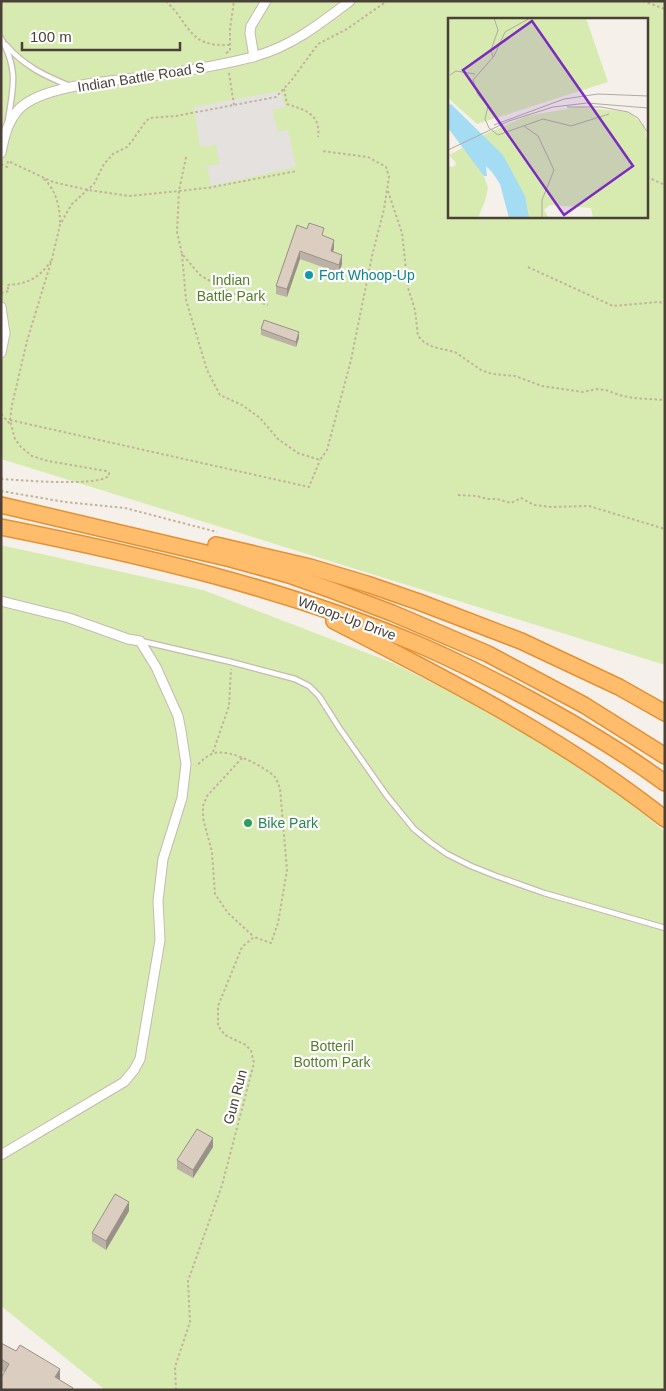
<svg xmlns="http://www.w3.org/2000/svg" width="666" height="1391" viewBox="0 0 666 1391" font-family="Arial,sans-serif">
<rect width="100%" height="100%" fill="#f5f1ea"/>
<g fill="#d7ebb1" fill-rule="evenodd">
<path d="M1,1h664v664l-664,-206zM450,19h197v197h-197z"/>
<polygon points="1,545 203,590 393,663 573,754 665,832 665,1390 105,1390 1,1306"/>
</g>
<polygon fill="#e4e1de" points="280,91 285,107 272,110 278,132 288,130 296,167 211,186 207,166 220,164 216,145 200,147 194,107"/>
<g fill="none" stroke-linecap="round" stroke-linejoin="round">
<g stroke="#c4baaf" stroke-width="7">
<g id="lane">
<path d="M1,38c18,33 12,49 7,83"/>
<path d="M6,45c18,21 39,31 64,41"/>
<polyline points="141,641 231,662 295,679 309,686 319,696 340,729 387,796 414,829 430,842 447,854 471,866 496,876 544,893 665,928"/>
</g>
</g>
<g stroke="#c4baaf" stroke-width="11">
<g id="street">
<polyline points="254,57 250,33 251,26 266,1"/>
<path d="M1,153c3,-16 7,-33 19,-45 26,-24 97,-27 131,-32 34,-5 72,-11 105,-20 36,-10 65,-33 94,-55"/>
<polyline points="1,307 5,333 1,353"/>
<polyline points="1,601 69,618 128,639 140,641 156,667 178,716 181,731 186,764 182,798 163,859 158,901 160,940 140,1059 134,1070 124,1082 1,1155"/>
</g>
</g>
<g stroke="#e49035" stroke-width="18">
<g id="highway">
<polyline points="1,505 231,559 289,575 334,591 392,613 488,654 584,705 665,756"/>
<path d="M1,527c141,28 281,61 414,116 40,17 79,37 118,58 46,25 90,51 132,82"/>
<polyline points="216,545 310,567 367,584 419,602 521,641 619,687 665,713"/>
<path d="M334,621c114,59 229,117 331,198"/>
</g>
</g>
<g stroke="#c4b19c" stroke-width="2" stroke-dasharray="2.5 2.5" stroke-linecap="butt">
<path d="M166,1c25,24 22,46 63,44"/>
<polyline points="643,1 665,9"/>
<polyline points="226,53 230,51 230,29 234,1"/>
<polyline points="229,73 234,105"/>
<path d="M284,89l3,15c18,6 34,10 31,33"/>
<polyline points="186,157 179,191 177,232 182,254 200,275 229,292 268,305"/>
<polyline points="1,164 7,167 8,161 53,182 88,190 130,196 207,188 297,171"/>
<polyline points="647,177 665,185"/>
<path d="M44,179c12,11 16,28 16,44"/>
<polyline points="388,191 402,233 408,288 415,310 418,336 424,342 433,347 455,352 481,370 492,374 515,376 542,386 583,392 597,389 606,390 619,395 633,398 665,400"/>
<polyline points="182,254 186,300 207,370 220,395 242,405 260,418 278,439 298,453 320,460 327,450 351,360 372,256 384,209 389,177 386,167 368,157 322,151"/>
<polyline points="528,267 613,306 658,302 665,303"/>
<path d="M1,293l8,-2 -2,-6c21,-1 32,-7 44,-24"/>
<polyline points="1,414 10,424"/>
<polyline points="10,420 309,487 320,460"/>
<path d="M1,479c21,1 93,8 108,-3v-3l-3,-2 -58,-10 -16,-5 -11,-9 -6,-8 -5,-19 2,-15 15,-64 25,-82 8,-34 6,-11 6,-10 22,-20 10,-20 9,-10 14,-7 5,-6 14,-20 4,-3 26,-2 100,-19 15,-16 27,-37 29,-15 40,-28"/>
<polyline points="1,491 65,502 125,508 217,532"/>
<polyline points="458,495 477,496 487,499 497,499 511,503 521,498 534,505 552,507 589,506 665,529"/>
<polyline points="213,752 229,706 231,669"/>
<polyline points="242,758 207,796 203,806 203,818 212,852 215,894 228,913 254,937"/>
<path d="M176,1390l-1,-23 15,-45 -2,-41 34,-96 32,-122 -3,-12 -5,-6 -21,-10 -7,-9v-20l24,-59 12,-10 17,6 7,-20 9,-53 -7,-82c-2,-4 -3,-8 -5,-11 -11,-11 -45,-28 -60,-24 -7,1 -14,9 -19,13"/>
</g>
<use href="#lane" stroke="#fff" stroke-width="4.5"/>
<use href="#street" stroke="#fff" stroke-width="9"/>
<use href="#highway" stroke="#ffbd6b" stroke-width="15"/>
</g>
<g fill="#bcb1a6">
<polygon points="297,225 324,236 334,248 333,252 342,264 339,273 300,259 287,297 276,294 276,286"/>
<polygon points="261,329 299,338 296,347 261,335"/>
<polygon points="213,1147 193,1178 177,1169 177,1160"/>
<polygon points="129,1211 106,1250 92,1241 92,1233"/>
<polygon points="1,1343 60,1380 73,1390 4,1372 1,1370"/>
</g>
<g fill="#999087">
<polygon points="334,240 334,248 331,259 331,251"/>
<polygon points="300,251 300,259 287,297 287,289"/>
<polygon points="342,255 342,264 339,273 339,265"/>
<polygon points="299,332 299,338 296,347 296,342"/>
<polygon points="213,1138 213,1147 193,1178 193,1170"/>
<polygon points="129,1202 129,1211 106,1250 106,1241"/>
<polygon points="60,1369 60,1380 55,1377"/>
</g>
<g fill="#dbcec1" stroke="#999087">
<polygon points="309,223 324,228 322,235 334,240 331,251 342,255 339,265 300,251 287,289 276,286 297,225 307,229"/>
<polygon points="264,320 299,332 296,342 261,329"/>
<polygon points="197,1129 213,1138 193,1170 177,1160"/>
<polygon points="115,1194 129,1202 106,1241 92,1233"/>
<polygon points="1,1343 16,1351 20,1345 60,1369 55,1377 73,1388 72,1390 1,1390 1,1378 9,1364 1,1359"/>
</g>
<circle fill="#0f9aa8" stroke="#fff" stroke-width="2" cx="309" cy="275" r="5"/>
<circle fill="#2e9e5b" stroke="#fff" stroke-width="2" cx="248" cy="823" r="5"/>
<g text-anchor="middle" stroke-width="4.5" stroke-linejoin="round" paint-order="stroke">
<g font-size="14" fill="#4a4037" stroke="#fff">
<text transform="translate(141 77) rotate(-9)" y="5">Indian Battle Road S</text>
<text transform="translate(347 618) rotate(20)" y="5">Whoop-Up Drive</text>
<text transform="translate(235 1097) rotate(-75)" y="5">Gun Run</text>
</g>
<g font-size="14" fill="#0d838f" stroke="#fff" text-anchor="start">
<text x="319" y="280">Fort Whoop-Up</text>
</g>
<g font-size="14" fill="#527f27" stroke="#fff">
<text x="231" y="285">Indian<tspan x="231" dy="16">Battle Park</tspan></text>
<text x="332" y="1051">Botteril<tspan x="332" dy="16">Bottom Park</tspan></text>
</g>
<g font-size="14" fill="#27864d" stroke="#fff" text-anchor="start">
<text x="258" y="828">Bike Park</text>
</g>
</g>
<g transform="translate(448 18)">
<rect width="200" height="200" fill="#f5f1ea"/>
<path d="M0,0h138l22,64 -131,42 -29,-26zM129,89l52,5 15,13 4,21v72h-55l-2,-10 -41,-3 -6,5 5,8h-21l-45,-83 44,-19zM16,129l20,29 4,12 -3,13 -7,17h-30v-52l6,1 2,-4 -7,-8z" fill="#d7ebb1"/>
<path d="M3,86l52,51 22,41 4,22h-20l-9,-34 -8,-12 -6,-6 1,10h-3l-36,-48v-23z" fill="#a4dcf4"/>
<path fill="none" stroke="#b1aaa2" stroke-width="1" d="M82,0l-25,14 -11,24 -21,24 5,15 10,11 -3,13 4,9 9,7 45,-16 28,7 38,-12M45,39l-2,-7 7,-20 -4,-12M2,57l6,-4 19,3M119,89h34l27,5 10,6 10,15M46,107l70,-26 34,-5 50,2M76,108l14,10 16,34 -12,30v18M0,132l61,-29 44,-14 34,-4 61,5"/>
<path fill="#7b2cbf" fill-opacity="0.15" stroke="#7b2cbf" stroke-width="2.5" d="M84,3l101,145 -69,49 -101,-145z"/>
<rect width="200" height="200" fill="none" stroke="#4a4037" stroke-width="2.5"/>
</g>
<rect width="666" height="1391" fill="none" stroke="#4a4037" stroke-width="5"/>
<path d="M22 42v8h158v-8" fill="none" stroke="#4a4037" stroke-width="2.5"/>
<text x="30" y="42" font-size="15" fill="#4a4037" stroke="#ffffff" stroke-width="4" paint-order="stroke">100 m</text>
</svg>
